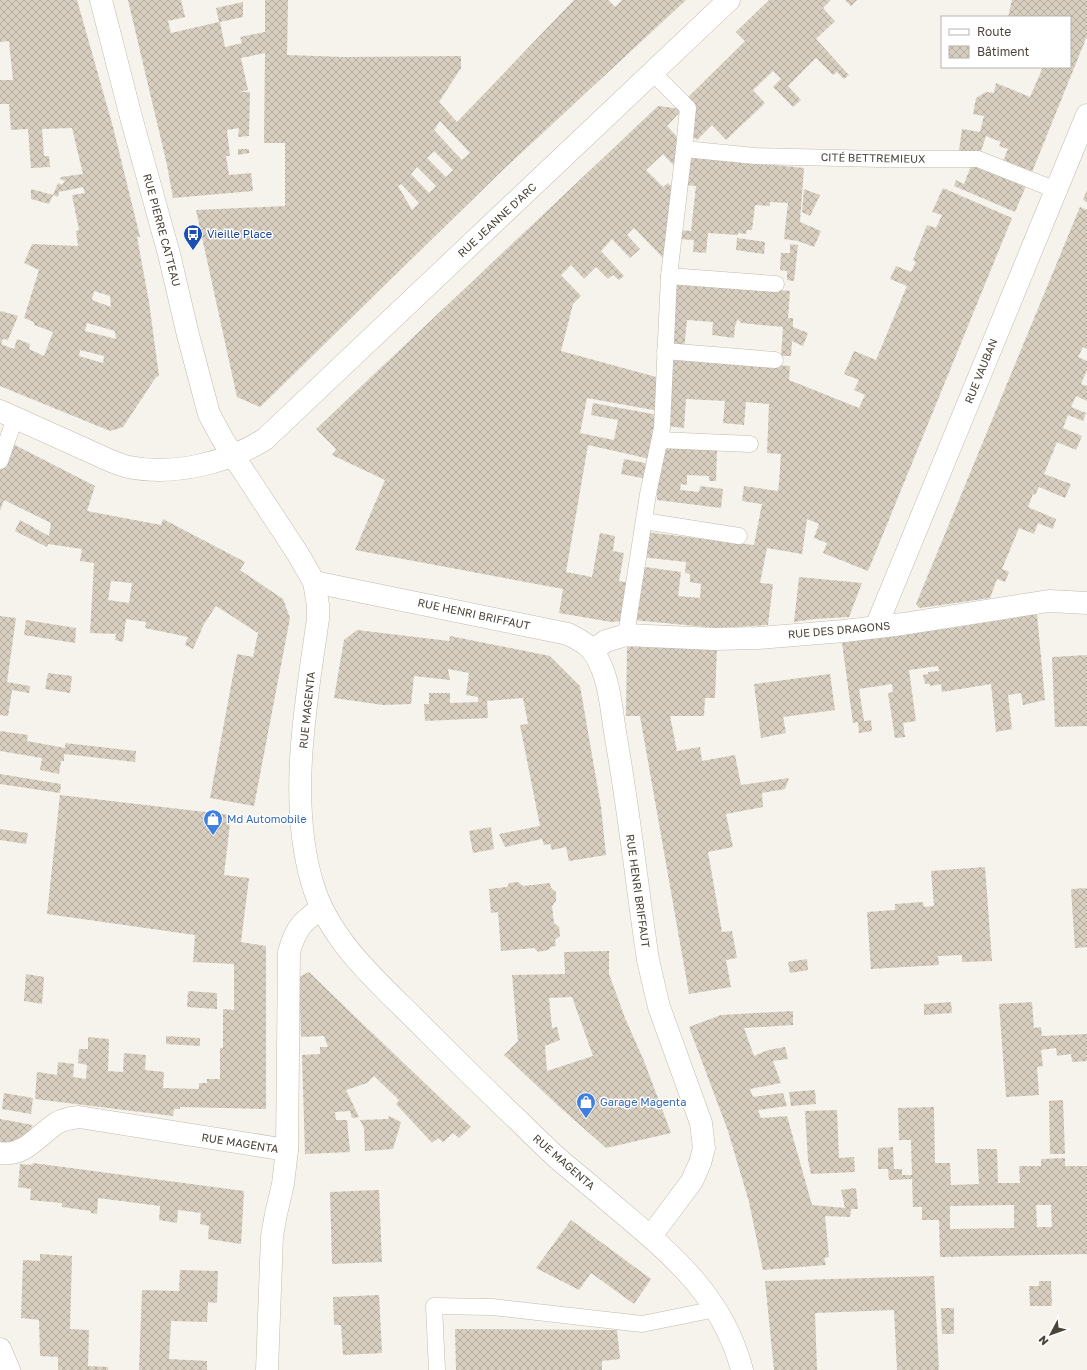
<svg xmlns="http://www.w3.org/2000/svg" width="1087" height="1370" viewBox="0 0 1087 1370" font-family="'Golos Text',sans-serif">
<defs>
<pattern id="building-cross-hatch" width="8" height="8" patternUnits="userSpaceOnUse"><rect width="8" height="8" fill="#d8cfc1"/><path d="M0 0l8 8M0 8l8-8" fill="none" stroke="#b1aa9e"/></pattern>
</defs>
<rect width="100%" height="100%" fill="#f6f3ec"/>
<g fill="url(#building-cross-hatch)" fill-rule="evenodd">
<path d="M0,0h77l36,127 27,110h-3l12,65 10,74 -3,1 -33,50 -13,4 -110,-45v-73l1,-2 17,5 -10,24 -5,-1 -2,5 13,5 3,-10 13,5 -1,5 15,7 9,-24 -19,-7v-3l-10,-4 15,-48 -15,-7 8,-19 46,2 -2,-15 3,-1 -7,-35 13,-2 -2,-6 -24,5 -1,5 -5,-2 5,-12 4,2 3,-4 -5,-2 1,-2 22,-3 -11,-46 -30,1 2,27h5l1,11 -19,1 -3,-39 -17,1 -2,-26h-9v-24h13l-4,-39 -9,1zM94,291l16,5 1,11 -19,-7zM87,323l28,8 1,8 -31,-8zM80,350l24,6 -1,7 -24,-7z"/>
<path d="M128,0h53l4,17 -17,4 3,12 48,-11 -3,-14 27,-6v15l-23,5 5,25 17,-4 -2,-6 25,-5v-32h23l-1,55 57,2 117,-1v12l-22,34 18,20 117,-122h34l7,7 7,-7h64l-180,167 -246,240 -23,-10 -41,-187 89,-4v-63h-21l1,-90 -24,5 7,32 -8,2h10l-1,44 -11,1 1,-9 -12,2 3,26h-4l3,19 22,-2 2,18 -80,7 -6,-33zM440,121l30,32 -8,7 -28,-30zM434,151l19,19 -7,7 -19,-19zM417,167l19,19 -7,7 -18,-19zM401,184l18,19 -7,7 -14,-24z"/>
<polygon points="769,0 831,0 823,8 835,21 816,39 849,75 844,79 837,72 833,75 816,58 788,86 801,100 793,107 773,87 781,79 773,71 753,90 765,103 726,140 712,125 697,140 689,133 686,99 745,41 736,32"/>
<polygon points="845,0 857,0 851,6"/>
<polygon points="1012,0 1087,0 1087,36 1030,177 1001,166 1008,149 999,146 1001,142 986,136 979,157 958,157 962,129 980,132 984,116 973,114 976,98 986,92 994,93 996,83 1030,97 1043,67 1070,67 1070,17 1008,17"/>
<polygon points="658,106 683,109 667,126 680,140 677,169 663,154 646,170 663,187 668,183 675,190 667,262 634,228 627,235 640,249 630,258 612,239 601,251 624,276 619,280 613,275 608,279 596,267 584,279 571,265 561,275 581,296 573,304 561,351 660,378 659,411 587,398 580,433 614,440 618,420 591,415 593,403 658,415 650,459 588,445 566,572 592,577 600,533 615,536 613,551 624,553 619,581 630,583 623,621 611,622 559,613 563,589 355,550 385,480 332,455 336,449 316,429"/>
<polygon points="238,149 249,149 249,153 238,155"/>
<polygon points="688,156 804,168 800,222 821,231 814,247 798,241 784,239 788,203 770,202 770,206 755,205 752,230 747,230 746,234 738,233 738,235 708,233 706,253 693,252 694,240 678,239 679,230 691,231 696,186 684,185"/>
<polygon points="973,161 1028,181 1015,212 954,186 956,180 964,184"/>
<polygon points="943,188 1012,218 868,571 823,553 827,543 814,538 819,524 807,519 802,554 767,548 760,583 773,584 768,625 717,628 633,620 638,566 681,572 678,596 700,598 701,584 690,582 690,574 685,573 686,562 641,557 645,532 754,545 762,504 742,501 744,486 778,491 779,483 781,454 767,453 769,404 746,402 744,425 723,423 725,401 686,399 684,428 666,426 670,358 790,366 789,380 859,408 865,395 854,390 859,380 844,374 854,351 876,360 907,286 890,279 896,266 911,272 916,262 913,260 927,225 936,228 942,215 932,212"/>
<polygon points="31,189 53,195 49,204 31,199"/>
<polygon points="804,189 820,195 810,216 802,212"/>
<polygon points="1087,190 1087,202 1083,200"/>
<polygon points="1080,207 1087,210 1087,349 1083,347 1078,357 1087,361 1087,370 1081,384 1087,386 1087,401 1076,396 1071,407 1086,413 1083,421 1068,415 1063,428 1082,436 1076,450 1057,442 1044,474 1071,484 1065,498 1039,487 1035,495 1033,494 1028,507 1056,519 1053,529 1038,523 1034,534 1019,528 1002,569 1009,572 1005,582 997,579 990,598 920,608 916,604"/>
<polygon points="737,238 765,242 764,254 736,250"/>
<polygon points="790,244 798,245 794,281 787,280 787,271 780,270 781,253 790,253"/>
<polygon points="674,282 790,291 788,318 793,318 793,327 808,333 803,346 792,341 791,356 781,356 783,327 741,323 737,319 736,325 735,325 734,338 712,335 713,322 687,320 684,350 671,349"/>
<path d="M9,442l86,44 -8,25 74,14 2,-6 82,43 -5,8 43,29 7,19 -36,188 -44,-8 27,-144 16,3 5,-24 -42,-27 -12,18 -11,25 -8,-4 3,-8 -43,-9 1,-6 -6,-1 -14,-2 -3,23 -8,-2 1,-6 -26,-1 4,-70 -14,-2 2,-12 -34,-5 -1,3 -32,-16 5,-11 29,16 2,-13 -47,-23 -4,11v-40zM111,581l21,2 -3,20 -21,-3z"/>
<polygon points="663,448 717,450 716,481 709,481 709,476 687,475 687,485 681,484 680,490 699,492 700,486 723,489 721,508 657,500 657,481 661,473"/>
<polygon points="624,459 650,464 647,479 621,474"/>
<polygon points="799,577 862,583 849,617 814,619 794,622"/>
<polygon points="1037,614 1045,700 1023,705 1021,693 1008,695 1012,729 996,732 991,684 942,692 941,684 930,686 930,684 925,684 923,675 928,674 928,672 939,671 938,666 909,670 916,721 903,723 905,737 895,738 888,693 893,692 892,684 859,689 864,721 871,720 872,731 859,733 858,722 853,723 842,643 958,627"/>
<polygon points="0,616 16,618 7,682 30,686 29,693 12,690 8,716 0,715"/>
<polygon points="26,620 76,628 75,643 24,635"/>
<polygon points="357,630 449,641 450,636 550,656 580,686 601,807 606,855 569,861 566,847 552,850 550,844 544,845 542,839 505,847 499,834 540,826 520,725 528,724 523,698 487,701 488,718 425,721 424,704 429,704 429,693 450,693 450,703 478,702 478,697 466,695 469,673 448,669 450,680 414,676 411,704 383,705 334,698 344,640"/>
<polygon points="627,647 717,648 715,698 705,698 704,716 670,716 677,751 700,747 702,761 735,755 741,785 789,778 785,789 762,793 763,807 726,814 733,847 708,852 722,932 732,931 737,958 726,960 731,987 689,994 640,716 626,716"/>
<polygon points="1087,655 1087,726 1055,727 1052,657"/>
<polygon points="48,673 72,676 70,693 45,689"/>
<polygon points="830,674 835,710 783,717 786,733 761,738 754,684"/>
<polygon points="0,731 28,735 27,741 65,748 65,743 136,751 135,762 64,754 64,761 61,761 59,774 40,770 42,758 0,751"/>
<polygon points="0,774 61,784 60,793 0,784"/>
<polygon points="60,795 231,815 224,875 249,878 241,942 266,946 266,1109 180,1107 180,1109 174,1109 173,1116 35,1099 37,1072 57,1075 58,1062 74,1064 73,1077 86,1079 87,1065 78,1063 79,1049 88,1049 88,1037 109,1039 108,1071 123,1072 124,1053 146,1055 145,1070 164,1072 163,1088 199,1089 199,1083 207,1083 207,1079 220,1079 220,1048 223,1048 223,1009 234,1010 234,964 193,962 195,935 47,914"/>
<polygon points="491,827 494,849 473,853 469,831"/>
<polygon points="0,829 28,833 26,844 0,840"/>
<polygon points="985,867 992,961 962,962 962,955 938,956 939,965 871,969 867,912 895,910 895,904 923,902 924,907 934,906 931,871"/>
<polygon points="518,882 523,886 550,883 551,888 556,892 556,901 552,906 554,923 559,927 560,936 555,940 556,946 551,947 548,950 538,952 534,948 501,951 498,912 491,913 489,889 507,887 509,883"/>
<polygon points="1087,888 1087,947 1075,948 1071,889"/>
<path d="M609,951v23l16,44 19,43 27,72 -65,15 -43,-38 -59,-55 14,-14 -6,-66 53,-1 -1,-22zM572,997l21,59 -46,15 -2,-25 15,-6 -3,-13 -5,1 -3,-30z"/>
<polygon points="807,959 808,970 790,973 788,962"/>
<polygon points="309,972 369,1030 471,1127 459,1138 453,1133 443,1142 438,1138 432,1143 396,1104 399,1100 374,1076 367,1083 346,1090 359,1117 352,1118 350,1111 335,1112 336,1120 347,1120 350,1152 305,1154 302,1055 320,1054 320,1047 328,1047 324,1036 301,1037 299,977"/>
<polygon points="26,974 44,977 42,1004 24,1001"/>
<polygon points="188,991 217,993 217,1009 187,1007"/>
<polygon points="951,1002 952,1013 924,1015 924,1004"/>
<polygon points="1032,1002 1034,1028 1041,1027 1042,1036 1087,1034 1087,1061 1072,1062 1071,1054 1057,1056 1056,1048 1041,1050 1043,1066 1037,1067 1039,1095 1006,1097 999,1004"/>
<polygon points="793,1011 793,1025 744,1028 754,1056 768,1050 785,1047 788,1059 773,1061 781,1083 750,1089 753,1097 783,1093 787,1106 758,1110 761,1118 787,1116 812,1205 845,1208 841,1190 856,1188 858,1209 851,1209 850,1217 825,1216 829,1257 824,1258 826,1265 763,1270 749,1202 728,1131 689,1027 721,1015"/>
<polygon points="166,1036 200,1038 200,1046 166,1044"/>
<polygon points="815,1090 816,1104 791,1106 789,1092"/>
<polygon points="4,1093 33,1098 31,1114 2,1109"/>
<polygon points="1063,1100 1065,1154 1050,1154 1049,1101"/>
<path d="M934,1107l1,56h15l1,22 28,-1 -2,-35h20l1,34h22l-1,-17h22v-7l24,-1v8h22v88l-147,3 -1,-37h-17v-13h-9l-1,-28 -23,1 -1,-11h-10v-21l15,-1 1,22h8v6h10l-1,-35h-12l-1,-32zM1014,1205v23l-64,1v-23zM1036,1205h15l1,22h-15z"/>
<polygon points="837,1110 839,1158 854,1157 855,1172 811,1174 808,1160 805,1111"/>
<polygon points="389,1116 401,1122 393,1149 365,1151 364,1128 360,1120 388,1119"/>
<polygon points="0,1119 33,1125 25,1138 0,1146"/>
<polygon points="33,1163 244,1191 241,1244 208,1239 209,1226 200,1224 201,1213 178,1210 177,1223 159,1220 160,1206 98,1198 97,1214 91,1213 91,1211 62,1207 62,1203 30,1200 31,1189 18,1187 20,1164 32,1165"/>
<polygon points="379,1190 382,1262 332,1264 330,1192"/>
<polygon points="571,1220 651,1279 634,1304 591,1273 579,1290 536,1268"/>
<polygon points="40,1254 72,1256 70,1329 89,1330 88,1366 108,1367 108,1370 58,1370 58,1357 40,1356 39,1320 21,1318 23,1260 40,1261"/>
<polygon points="180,1270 218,1271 217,1303 208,1302 207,1322 171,1321 169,1359 207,1361 207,1370 139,1370 142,1290 179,1291"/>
<polygon points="934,1276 939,1370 897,1370 894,1310 815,1313 817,1370 774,1370 765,1281"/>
<polygon points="1039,1281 1051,1281 1052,1306 1030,1306 1029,1286 1039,1286"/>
<polygon points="379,1295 382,1353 343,1355 341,1325 334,1325 333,1297"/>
<polygon points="941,1308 954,1308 954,1334 942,1334"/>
<polygon points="455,1329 617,1330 620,1359 602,1361 602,1370 456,1370"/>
</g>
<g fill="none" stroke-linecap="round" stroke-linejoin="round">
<g stroke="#c2bbae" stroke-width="17">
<g id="service">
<polyline points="684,149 755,156 882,159 978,159 1056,190"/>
<polyline points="669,276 776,284"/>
<polyline points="665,351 775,360"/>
<polyline points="660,440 750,444"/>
<polyline points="0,461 15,418"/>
<polyline points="644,521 739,536"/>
<polyline points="626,635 648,494 662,428 669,276 684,149 688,108 653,73"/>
<polyline points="437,1370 434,1306 492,1307 642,1324 716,1309"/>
</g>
</g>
<g stroke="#c2bbae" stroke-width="23">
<g id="minor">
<path d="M0,411l111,50c6,2 12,5 18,6 44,9 99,-4 136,-28l464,-439"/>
<path d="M314,582l254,52c16,8 25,13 32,30 10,20 12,51 16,74 13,73 21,148 32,222l11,47 42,116 3,25 -4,15 -8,18 -41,55"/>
<polyline points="876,627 1087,115"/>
<polyline points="593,650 606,641 626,635 715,639 758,638 844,631 903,624 1049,601 1087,603"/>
<path d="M0,1153c25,4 38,-18 57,-30 6,-4 14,-5 22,-6l208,33 2,-198c7,-24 12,-29 32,-44"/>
<polyline points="0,1349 9,1370"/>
<polyline points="267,1370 272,1236 276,1214 283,1184 287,1150"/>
</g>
</g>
<g stroke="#c2bbae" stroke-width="23">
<path id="tertiary" d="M101,0l30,117 38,137 19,81 21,79 14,26 75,114 16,28 4,23v14c-12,83 -30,181 -6,263 17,61 72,105 115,149 30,30 61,61 93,91 14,14 28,28 43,41 17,14 34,28 50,42 57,48 109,89 129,165"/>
</g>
<use href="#service" stroke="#fff" stroke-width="16"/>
<use href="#minor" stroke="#fff" stroke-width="22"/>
<use href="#tertiary" stroke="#fff" stroke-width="22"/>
</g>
<defs>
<g id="bus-pin" transform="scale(1)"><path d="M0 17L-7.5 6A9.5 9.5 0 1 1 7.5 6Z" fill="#1a4fb4" stroke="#fff"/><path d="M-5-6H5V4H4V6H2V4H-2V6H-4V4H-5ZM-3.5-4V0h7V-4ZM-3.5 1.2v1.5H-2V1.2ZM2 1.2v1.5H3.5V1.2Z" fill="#fff"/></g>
<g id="shop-pin" transform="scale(1)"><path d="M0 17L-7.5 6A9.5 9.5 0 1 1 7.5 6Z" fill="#3f7fe0" stroke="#fff"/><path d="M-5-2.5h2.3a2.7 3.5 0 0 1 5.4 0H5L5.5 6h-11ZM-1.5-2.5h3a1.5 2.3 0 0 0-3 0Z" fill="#fff"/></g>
</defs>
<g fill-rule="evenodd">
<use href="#bus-pin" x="193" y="234"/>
<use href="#shop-pin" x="213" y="819"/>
<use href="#shop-pin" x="586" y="1102"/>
</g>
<g text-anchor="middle" stroke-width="3" stroke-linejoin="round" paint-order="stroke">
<g font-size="11" fill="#4b4439" stroke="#fff">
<text transform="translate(873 158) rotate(1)" y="4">CITÉ BETTREMIEUX</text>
<text transform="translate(497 220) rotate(-43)" y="4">RUE JEANNE D'ARC</text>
<text transform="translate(162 230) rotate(75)" y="4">RUE PIERRE CATTEAU</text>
<text transform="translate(981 371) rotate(-68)" y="4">RUE VAUBAN</text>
<text transform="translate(474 614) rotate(12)" y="4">RUE HENRI BRIFFAUT</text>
<text transform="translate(839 630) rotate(-5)" y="4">RUE DES DRAGONS</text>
<text transform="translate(307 710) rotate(-84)" y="4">RUE MAGENTA</text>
<text transform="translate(638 891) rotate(82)" y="4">RUE HENRI BRIFFAUT</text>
<text transform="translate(240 1143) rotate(9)" y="4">RUE MAGENTA</text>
<text transform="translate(564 1162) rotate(41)" y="4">RUE MAGENTA</text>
</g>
<g font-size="11" fill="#164399" stroke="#fff" text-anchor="start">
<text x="207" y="238">Vieille Place</text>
</g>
<g font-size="11" fill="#366cbe" stroke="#fff" text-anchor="start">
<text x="227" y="823">Md Automobile</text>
<text x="600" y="1106">Garage Magenta</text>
</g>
</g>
<rect x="941" y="16" width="130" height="52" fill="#ffffff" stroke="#b7b4b0"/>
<rect x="949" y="29" width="20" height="6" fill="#ffffff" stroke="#b7b4b0"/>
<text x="977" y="36" font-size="12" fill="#4b4439">Route</text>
<rect x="949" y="46" width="20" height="12" fill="url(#building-cross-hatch)" stroke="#b7b4b0"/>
<text x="977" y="56" font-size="12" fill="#4b4439">Bâtiment</text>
<g transform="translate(1051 1334) rotate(229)" stroke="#ffffff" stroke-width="3" paint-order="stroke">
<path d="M0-3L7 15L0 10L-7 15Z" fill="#4b4439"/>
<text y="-6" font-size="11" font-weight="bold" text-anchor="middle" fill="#4b4439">N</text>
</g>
</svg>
